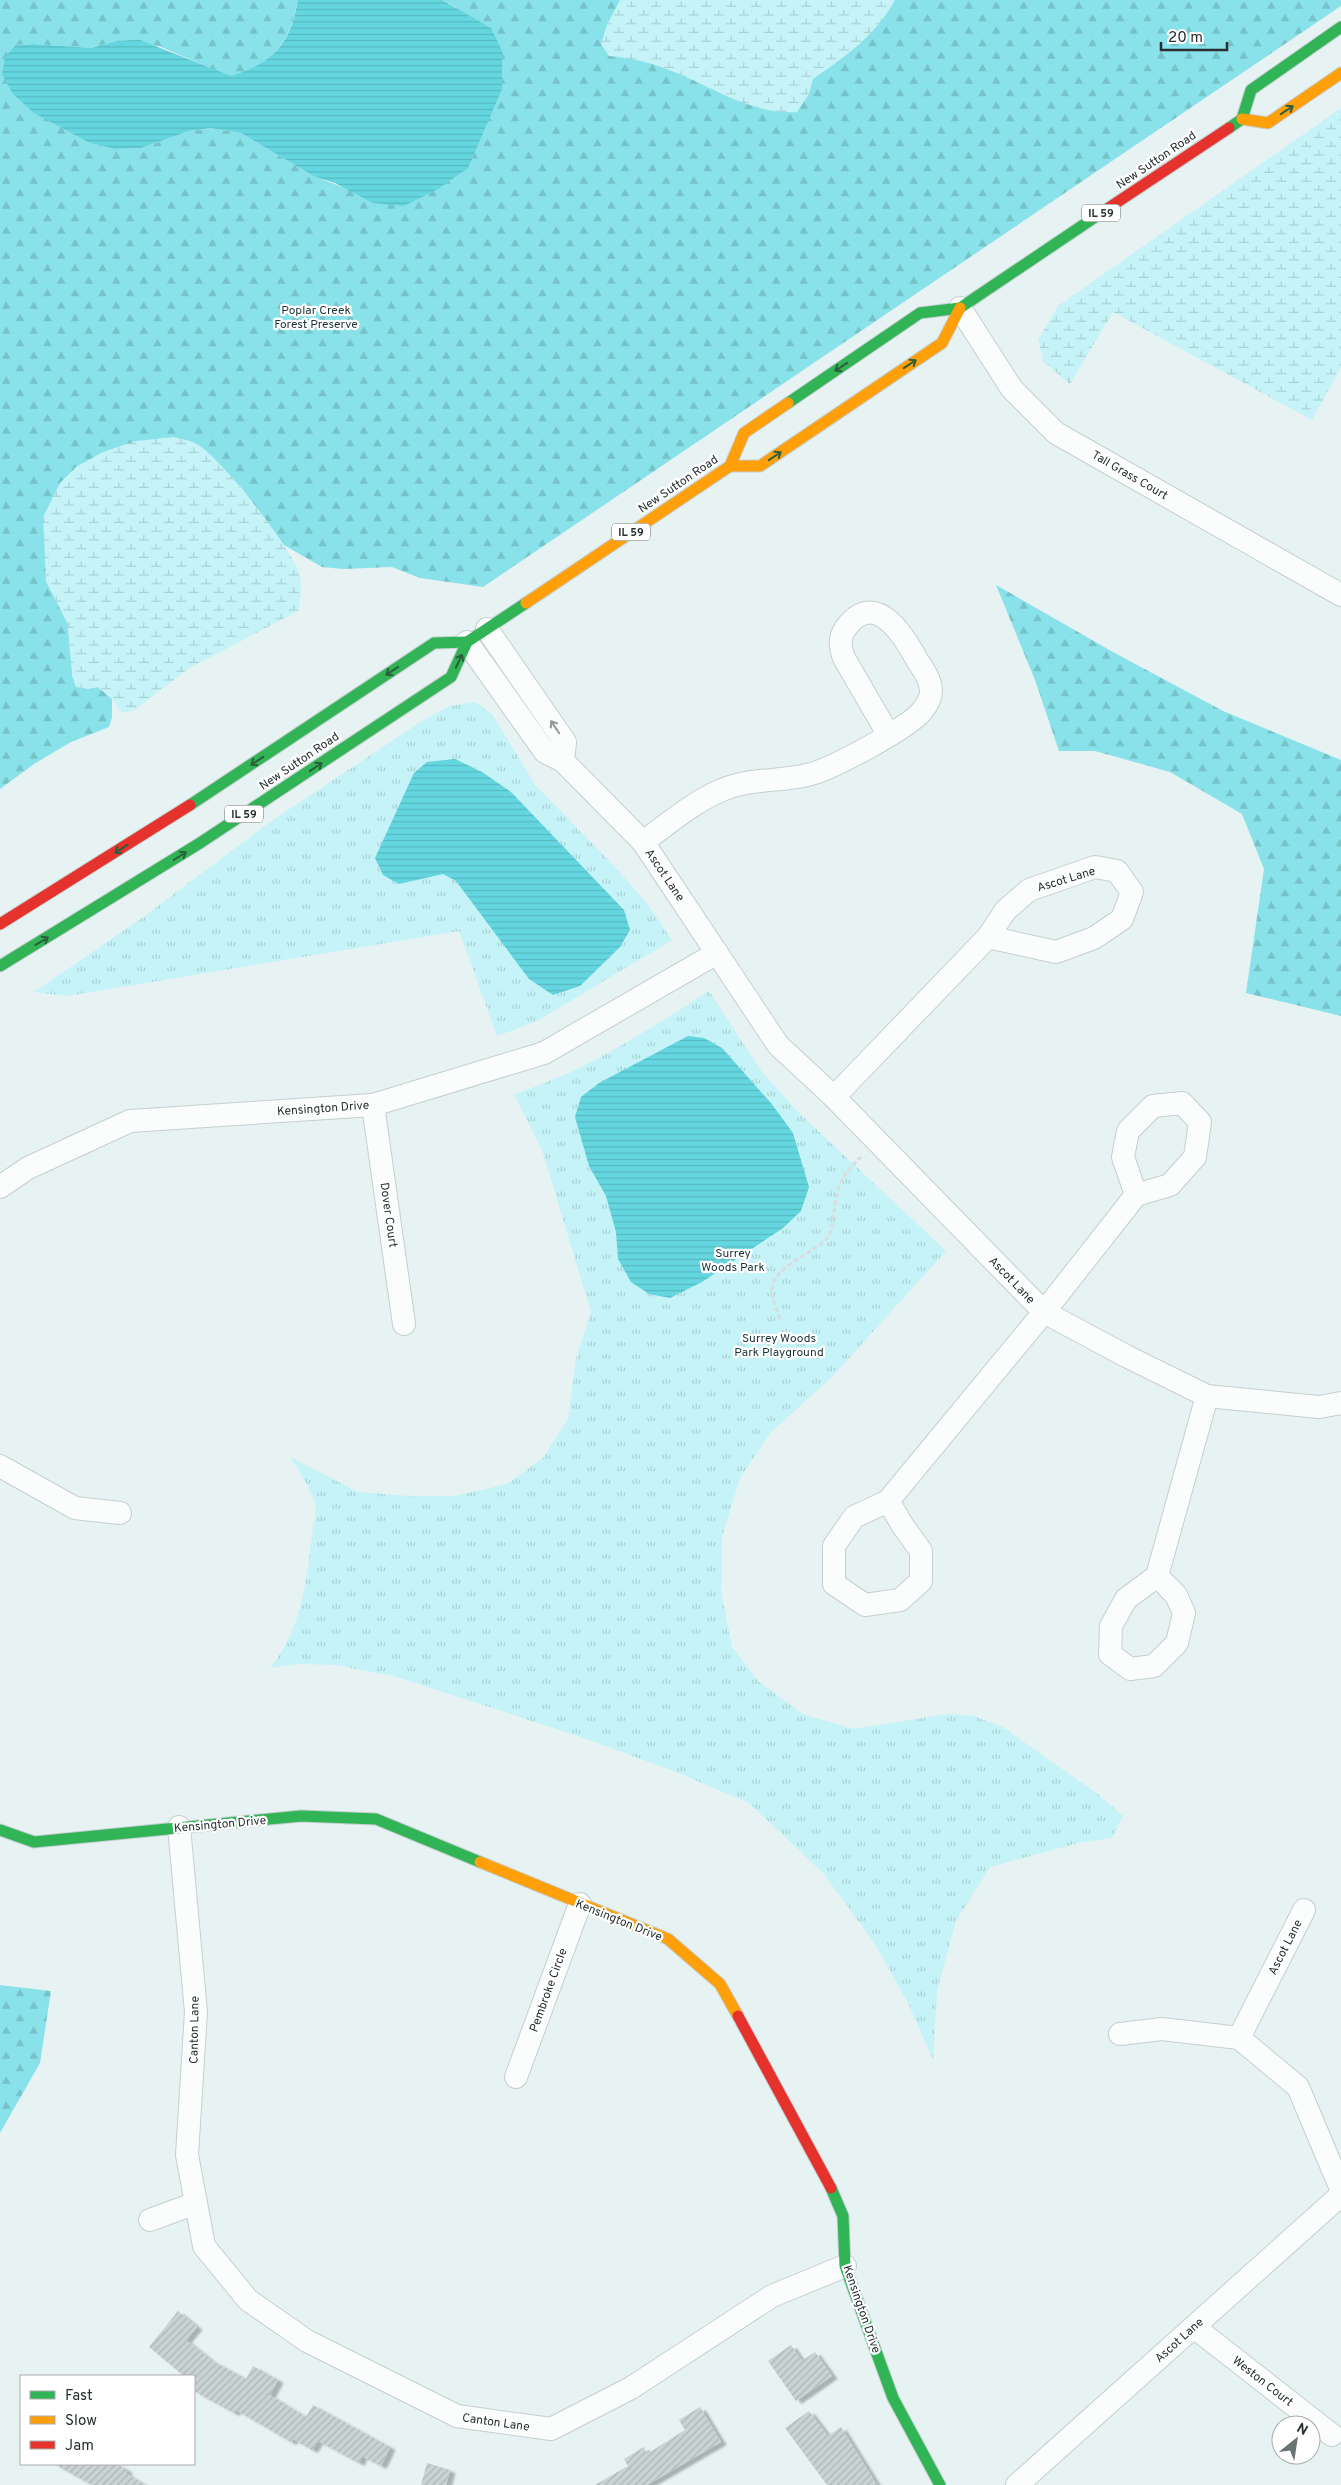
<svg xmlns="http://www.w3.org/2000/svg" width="1341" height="2485" viewBox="0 0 1341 2485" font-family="Overpass,sans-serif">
<defs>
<pattern id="grass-tufts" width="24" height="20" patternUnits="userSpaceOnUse" patternTransform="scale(1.25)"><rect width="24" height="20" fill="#c5f3f7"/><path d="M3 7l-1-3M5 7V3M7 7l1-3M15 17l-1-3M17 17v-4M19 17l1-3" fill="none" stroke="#a9d1d4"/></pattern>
<pattern id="forest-firs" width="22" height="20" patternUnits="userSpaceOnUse" patternTransform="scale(1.25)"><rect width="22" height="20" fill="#89e2ea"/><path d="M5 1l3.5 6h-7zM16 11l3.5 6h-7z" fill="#76c2c9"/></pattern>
<pattern id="wetland-marsh" width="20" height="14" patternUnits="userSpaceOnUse" patternTransform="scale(1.25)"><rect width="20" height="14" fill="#c5f3f7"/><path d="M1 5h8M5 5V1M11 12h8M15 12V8" fill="none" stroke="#a9d1d4"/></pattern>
<pattern id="water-rules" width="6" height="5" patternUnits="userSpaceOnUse" patternTransform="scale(1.25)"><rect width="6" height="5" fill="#64d6e0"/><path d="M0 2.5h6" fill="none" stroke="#57b8c0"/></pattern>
<pattern id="building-hatch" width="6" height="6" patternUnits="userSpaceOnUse" patternTransform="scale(1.25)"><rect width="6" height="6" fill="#c9d3d4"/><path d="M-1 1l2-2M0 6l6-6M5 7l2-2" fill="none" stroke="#adb5b6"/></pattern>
<filter id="shadow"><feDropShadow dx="5.5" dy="3" stdDeviation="1" flood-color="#0004"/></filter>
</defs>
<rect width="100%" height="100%" fill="#e7f2f3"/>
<g fill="url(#grass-tufts)">
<polygon points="475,702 492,714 536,786 616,868 646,902 672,940 537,1021 497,1036 459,931 67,996 34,992 142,918 270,822 422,721 450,706"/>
<path d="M709,991l53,81 35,39 149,140 -115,127 -61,55 -30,45 -18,59 -1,54 11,56 26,34 45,33 51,15 93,-15 27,2 29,11 96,68 24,21 -11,22 -34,5 -88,24 -34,54 -19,70 -4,69 -25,-57 -35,-62 -50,-68 -74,-70 -73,-31 -98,-36 -184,-60 -58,-11 -39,-1 -27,4c31,-36 37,-88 42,-133 1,-9 5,-22 3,-31 -5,-17 -16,-33 -25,-47l68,35 52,4h45l52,-12 37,-27 24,-38 8,-60 15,-47 -49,-162 -28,-56c70,-22 133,-63 195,-103z"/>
</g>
<g fill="url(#forest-firs)">
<path d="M0,0h298c-9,45 -24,62 -67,77l-72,-31 -42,-5 -26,7 -57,-4 -18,1 49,83 25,15 25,6 26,-1 48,-17 21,-3 31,5 74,44 33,12 109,-181 -15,-8h899v6l-858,581 -63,-9 -28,-11 -49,2 -21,-2 -38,-22 -44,-59 -194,95 22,43 2,29 16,36 12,-2 14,12v19l-3,9 -38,15 -37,22 -34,25z"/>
<polygon points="996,585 1113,652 1223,711 1341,760 1341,1016 1246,993 1264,869 1242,814 1170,772 1095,751 1059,751 1035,680"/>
<polygon points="0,1985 51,1991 40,2063 0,2133"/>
</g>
<g fill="url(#wetland-marsh)">
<path d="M620,0h275c-19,35 -50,57 -82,79l-4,15 -12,18c-47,3 -85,-26 -128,-42 -19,-8 -40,-12 -60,-14l-8,-12 6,-19z"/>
<polygon points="1341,108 1341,367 1312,420 1113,312 1070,384 1044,362 1038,340 1058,306"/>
<path d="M174,437c7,2 16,3 23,7 23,13 94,103 102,129 4,14 2,25 -1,38l-110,58 -52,40 -13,4 -11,-14 -14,-12 -12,2 -10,-2 -4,-11 -4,-52 -22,-43 -3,-64 17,-34 16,-16 27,-15 33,-11z"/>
</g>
<g fill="url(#water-rules)">
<path d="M298,0h144l49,28 11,23v38l-34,79 -30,21 -34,17 -31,-3 -38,-20 -20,-6 -74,-44 -31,-5 -21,3 -48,17 -26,1 -25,-6 -56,-30 -21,-19 -11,-20 3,-17 11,-12 18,-1 57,4 26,-7 23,-1 91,36c43,-14 59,-31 67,-76z"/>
<polygon points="455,759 482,772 511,792 624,910 630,930 620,947 580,986 553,995 529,979 456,881 443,874 399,884 383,875 375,858 414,773 427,762"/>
<polygon points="688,1036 704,1038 722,1048 771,1103 793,1133 809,1187 801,1211 783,1228 702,1282 670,1298 649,1294 631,1282 618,1259 616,1232 606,1196 589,1166 575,1117 581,1097 599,1083"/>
</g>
<g fill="url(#building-hatch)" filter="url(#shadow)">
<polygon points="178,2311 197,2327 186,2340 211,2360 246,2379 253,2366 278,2380 270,2395 306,2417 313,2405 390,2447 381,2466 362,2456 359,2463 318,2441 312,2450 293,2439 291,2442 236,2410 234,2413 194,2391 194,2376 184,2376 149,2347"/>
<polygon points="791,2345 802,2361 815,2352 832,2376 796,2401 768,2361"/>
<polygon points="700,2407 721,2442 647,2485 595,2485 628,2466 624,2459 644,2447 647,2454 685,2430 679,2420"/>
<polygon points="809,2411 828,2436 841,2427 877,2485 827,2485 785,2428"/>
<polygon points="427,2463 450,2470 446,2485 421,2485"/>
<polygon points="54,2464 117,2464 127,2470 126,2473 145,2485 92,2485"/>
</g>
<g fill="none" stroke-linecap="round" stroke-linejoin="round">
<g stroke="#c5cfd0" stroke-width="24">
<g id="street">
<polyline points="960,308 1012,389 1056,433 1341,595"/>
<polyline points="487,629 565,742 563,761"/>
<polyline points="467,642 545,752 563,761 643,842 778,1045 834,1097 1044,1312 1126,1356 1207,1396 1319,1407 1341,1403"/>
<path d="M643,842c25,-18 50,-40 79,-52 27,-12 57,-8 85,-15 22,-4 103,-48 115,-64 5,-6 9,-12 9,-20 0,-11 -8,-22 -14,-31 -12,-22 -39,-69 -68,-36 -10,11 -10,21 -5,34l44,76"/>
<polyline points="834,1097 988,937 1056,952 1094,938 1122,919 1132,892 1117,871 1095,867 1029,890 1005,911 988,937"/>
<polyline points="373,1105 404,1324"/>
<polyline points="0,1187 28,1168 130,1121 373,1105 544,1053 717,953"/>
<polyline points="0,1466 75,1508 120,1513"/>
<polyline points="888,1501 903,1526 921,1551 921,1581 900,1600 865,1605 834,1584 834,1546 854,1517 888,1501 1044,1312 1136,1195 1170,1185 1195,1157 1200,1122 1182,1103 1153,1106 1128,1131 1123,1157 1136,1195"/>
<polyline points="1157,1576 1176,1595 1184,1613 1177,1643 1154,1666 1130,1669 1110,1654 1111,1626 1126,1599 1157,1576 1207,1396"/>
<polyline points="179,1827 196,2012 187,2155 204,2246 248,2300 307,2341 457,2416 551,2429 631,2388 772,2296 845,2266"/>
<polyline points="1120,2034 1162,2029 1239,2038 1298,2087 1341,2189"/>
<polyline points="1239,2038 1304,1910"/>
<polyline points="516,2077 580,1904"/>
<polyline points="150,2220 196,2203"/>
<polyline points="1194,2327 1332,2435"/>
<polyline points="1017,2485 1341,2195"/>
</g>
</g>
<g stroke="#c5cfd0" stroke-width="13">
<g id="fast">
<polyline points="1229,128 1242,119 1251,90 1341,27"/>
<polyline points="788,403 920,313 960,308 1104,211"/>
<polyline points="190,805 434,643 467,642"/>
<polyline points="0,966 200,843 451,677 467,642 526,603"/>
<polyline points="0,1830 34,1842 301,1816 376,1819 480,1862"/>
<polyline points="831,2188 843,2216 845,2266 893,2398 940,2485"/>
</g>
</g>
<g stroke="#c5cfd0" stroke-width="13">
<g id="slow">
<polyline points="1242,119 1268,123 1341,73"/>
<polyline points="730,466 760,466 942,343 960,308"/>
<polyline points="526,603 730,466 744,433 788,403"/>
<polyline points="480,1862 668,1939 720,1984 738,2016"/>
</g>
</g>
<g stroke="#c5cfd0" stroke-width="13">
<g id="jam">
<polyline points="1104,211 1229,128"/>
<polyline points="0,924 190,805"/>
<polyline points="738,2016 831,2188"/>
</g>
</g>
<path stroke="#d9ddde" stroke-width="3" stroke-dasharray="5 2.5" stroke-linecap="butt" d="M780,1319c-3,-8 -7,-18 -8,-26 -3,-27 44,-39 57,-57 3,-5 3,-13 4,-19 6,-33 4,-36 28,-60"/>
<use href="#street" stroke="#fbfdfd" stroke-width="22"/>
<use href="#fast" stroke="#30b455" stroke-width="11"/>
<use href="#slow" stroke="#ff9f0a" stroke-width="11"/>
<use href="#jam" stroke="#e5322d" stroke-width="11"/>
</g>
<defs><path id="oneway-shaft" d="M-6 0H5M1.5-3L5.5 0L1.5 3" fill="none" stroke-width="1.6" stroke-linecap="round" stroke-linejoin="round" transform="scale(1.25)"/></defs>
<g stroke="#2a5e3d">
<use href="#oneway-shaft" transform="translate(1287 110) rotate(-34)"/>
<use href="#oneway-shaft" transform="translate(910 364) rotate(-34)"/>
<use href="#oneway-shaft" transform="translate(841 367) rotate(146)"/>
<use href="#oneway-shaft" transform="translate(775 456) rotate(-34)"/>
<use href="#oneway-shaft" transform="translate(459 661) rotate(-65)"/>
<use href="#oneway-shaft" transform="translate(392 671) rotate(146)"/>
<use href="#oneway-shaft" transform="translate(257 761) rotate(146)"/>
<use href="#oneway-shaft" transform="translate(316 767) rotate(-34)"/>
<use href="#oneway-shaft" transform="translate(121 849) rotate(147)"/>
<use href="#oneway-shaft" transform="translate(180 856) rotate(-32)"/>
<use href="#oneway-shaft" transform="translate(42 941) rotate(-31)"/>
</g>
<use stroke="#919696" href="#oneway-shaft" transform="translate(555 727) rotate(-124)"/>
<g text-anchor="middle" stroke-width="4.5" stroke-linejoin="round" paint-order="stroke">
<g fill="#fff" stroke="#686d6e" stroke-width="1">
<rect x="1082" y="204.5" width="38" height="17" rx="4"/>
<rect x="612" y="523.5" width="38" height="17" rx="4"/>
<rect x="225" y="805.5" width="38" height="17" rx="4"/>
</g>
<g font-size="11" font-weight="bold" fill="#272f30">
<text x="1101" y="217">IL 59</text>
<text x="631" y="536">IL 59</text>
<text x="244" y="818">IL 59</text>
</g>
<g font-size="12" fill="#272f30" stroke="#fff">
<text transform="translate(1156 160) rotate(-34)" y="4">New Sutton Road</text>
<text transform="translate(1130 475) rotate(30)" y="4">Tall Grass Court</text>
<text transform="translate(678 484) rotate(-34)" y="4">New Sutton Road</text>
<text transform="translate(299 761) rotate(-34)" y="4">New Sutton Road</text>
<text transform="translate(665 875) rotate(56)" y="4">Ascot Lane</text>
<text transform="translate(1066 879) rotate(-17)" y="4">Ascot Lane</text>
<text transform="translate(323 1108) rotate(-4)" y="4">Kensington Drive</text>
<text transform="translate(389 1215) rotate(82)" y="4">Dover Court</text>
<text transform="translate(1012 1280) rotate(46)" y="4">Ascot Lane</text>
<text transform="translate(220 1824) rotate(-5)" y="4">Kensington Drive</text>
<text transform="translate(619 1920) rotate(22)" y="4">Kensington Drive</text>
<text transform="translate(1285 1947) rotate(-63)" y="4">Ascot Lane</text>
<text transform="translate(548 1990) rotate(-70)" y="4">Pembroke Circle</text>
<text transform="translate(194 2030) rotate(-89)" y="4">Canton Lane</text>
<text transform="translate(862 2309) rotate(71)" y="4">Kensington Drive</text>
<text transform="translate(1179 2340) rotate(-42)" y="4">Ascot Lane</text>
<text transform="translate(1263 2381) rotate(38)" y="4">Weston Court</text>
<text transform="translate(496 2422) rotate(8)" y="4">Canton Lane</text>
</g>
<g font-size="12" fill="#1b3335" stroke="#fff">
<text x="316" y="314">Poplar Creek<tspan x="316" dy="14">Forest Preserve</tspan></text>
<text x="733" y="1257">Surrey<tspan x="733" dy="14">Woods Park</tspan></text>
<text x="779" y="1342">Surrey Woods<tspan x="779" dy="14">Park Playground</tspan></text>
</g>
</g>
<rect x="20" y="2375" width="175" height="90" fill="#ffffff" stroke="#a9acac"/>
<rect x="30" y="2391" width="25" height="8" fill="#30b455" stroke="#a9acac"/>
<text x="65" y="2400" font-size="15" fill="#272f30">Fast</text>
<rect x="30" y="2416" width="25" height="8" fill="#ff9f0a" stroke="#a9acac"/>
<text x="65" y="2425" font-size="15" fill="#272f30">Slow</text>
<rect x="30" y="2441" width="25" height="8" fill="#e5322d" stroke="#a9acac"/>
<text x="65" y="2450" font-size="15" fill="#272f30">Jam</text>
<g transform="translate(1296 2440) rotate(30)"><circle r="24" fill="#ffffff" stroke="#a9acac"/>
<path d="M0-4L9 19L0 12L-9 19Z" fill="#6a7374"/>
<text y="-8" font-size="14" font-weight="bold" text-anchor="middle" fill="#272f30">N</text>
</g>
<path d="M1161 42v8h66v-8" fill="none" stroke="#272f30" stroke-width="2.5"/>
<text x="1168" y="42" font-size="15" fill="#272f30" stroke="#ffffff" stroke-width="4" paint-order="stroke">20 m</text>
</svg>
